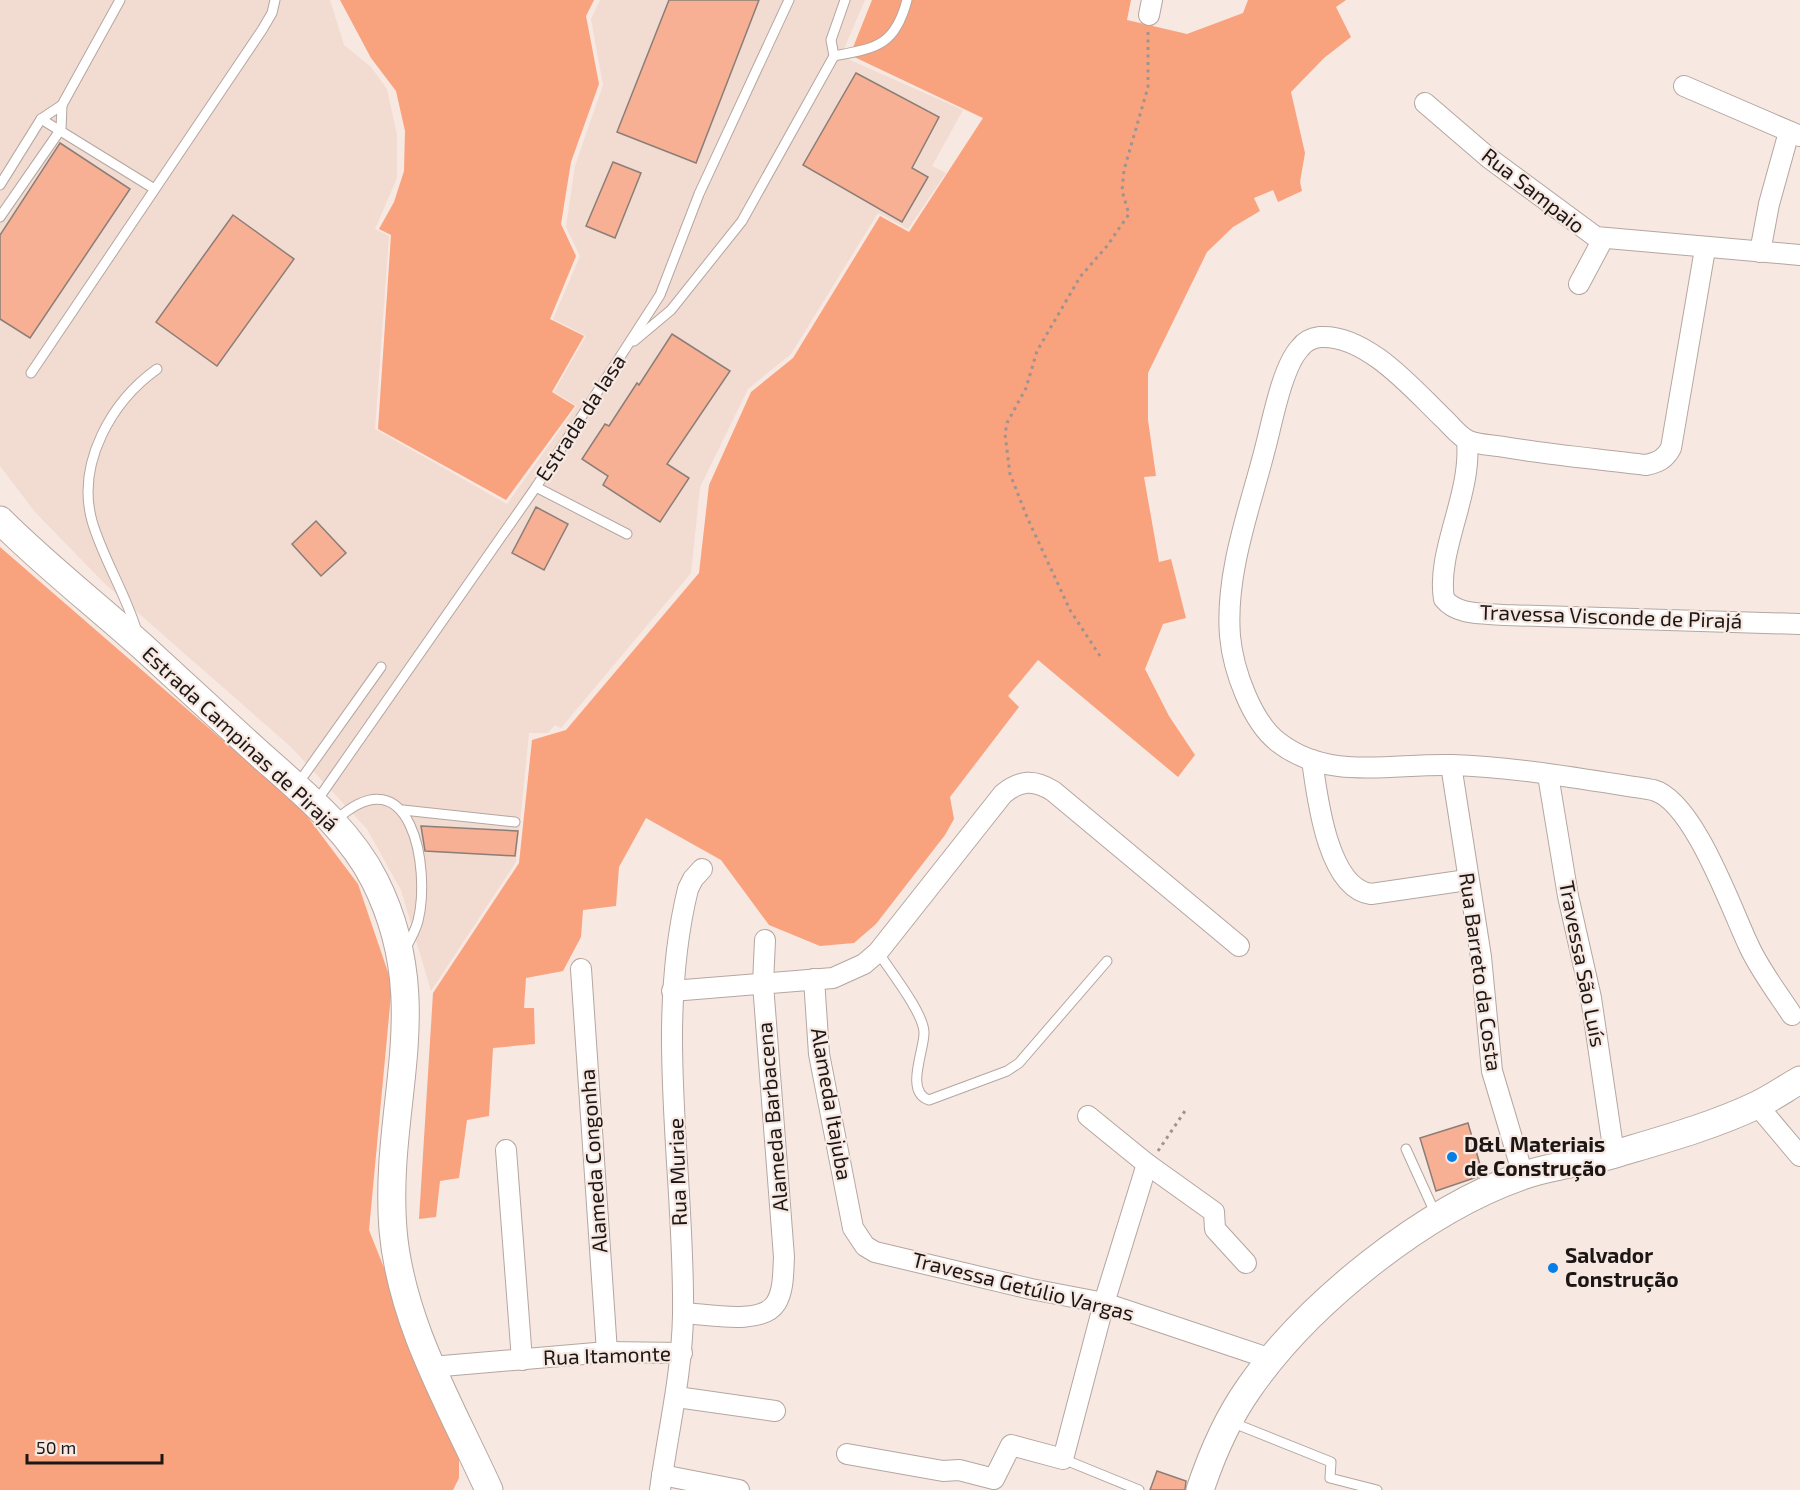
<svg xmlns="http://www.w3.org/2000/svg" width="1800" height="1490" viewBox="0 0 1800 1490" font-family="'Exo 2',sans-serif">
<rect width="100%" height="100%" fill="#f7e8e2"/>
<polygon fill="#f2dbd1" points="0,0 330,0 344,45 371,67 387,89 397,135 397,178 375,229 389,236 375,429 507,504 577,406 554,392 586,336 553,319 580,256 566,227 575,166 603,85 591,19 600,0 865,0 841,56 963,110 932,166 946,173 908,229 878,213 791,354 748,389 700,487 691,573 561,728 555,725 548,733 529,733 516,862 431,991 401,890 367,829 291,747 104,583 35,512 0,466"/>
<g fill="#f9a27e">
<polygon points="340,0 594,0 586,16 599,84 571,162 561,224 576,256 550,319 584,336 552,392 575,406 506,500 378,429 391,235 379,229 394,202 404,171 405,131 396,91 371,58"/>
<polygon points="872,0 1131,0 1127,20 1187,34 1243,13 1248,0 1346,0 1336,7 1351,37 1324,58 1291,92 1305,153 1300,182 1302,191 1278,202 1273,190 1254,198 1260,211 1233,227 1207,252 1148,373 1148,420 1156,476 1144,477 1159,562 1171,559 1186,618 1163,624 1145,669 1169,716 1195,755 1178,777 1038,660 1008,696 1019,707 950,797 954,819 945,835 876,924 854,943 820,946 769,925 721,860 646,818 619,867 616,906 583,910 581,937 563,971 526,978 524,1008 534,1008 535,1044 493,1048 489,1116 467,1120 459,1178 440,1181 436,1217 419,1219 433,993 519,863 532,740 566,730 699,573 709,485 751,392 793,358 880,216 909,232 983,118 850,55"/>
<polygon points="0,547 301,808 358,884 392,984 369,1230 459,1457 459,1478 453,1490 0,1490"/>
</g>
<g fill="#f7b093" stroke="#8b7e78" stroke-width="1.5">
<polygon points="669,0 759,0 696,163 617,132"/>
<polygon points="856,73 939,117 912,168 928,177 902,222 803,165"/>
<polygon points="60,143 130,189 30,338 0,319 0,235"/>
<polygon points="613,162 641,173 615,238 586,226"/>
<polygon points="233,215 294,259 217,366 156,322"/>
<polygon points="672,334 730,371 667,464 689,478 660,522 603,485 608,476 582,459 605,424 609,426 637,383 639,385"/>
<polygon points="536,507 568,524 544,570 512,553"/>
<polygon points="316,521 346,553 321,576 292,544"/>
<polygon points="421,826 518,831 515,856 425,851"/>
<polygon points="1468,1123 1483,1175 1436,1191 1420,1138"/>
<polygon points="1157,1471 1186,1481 1185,1490 1150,1490"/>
</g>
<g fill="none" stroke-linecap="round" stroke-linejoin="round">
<g stroke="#b5a6a0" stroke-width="11">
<g id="lane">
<path d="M834,56c42,-8 61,-10 73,-56"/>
<polyline points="41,119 153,188"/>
<polyline points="0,185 41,119 62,105"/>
<polyline points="0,217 61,129 62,105 120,0"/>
<polyline points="634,341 671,310 742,221 834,56 831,40 845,0"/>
<polyline points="31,373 262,30 272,13 275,0"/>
<polyline points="536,487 627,534"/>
<path d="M137,632c-11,-38 -34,-73 -45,-111 -16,-58 20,-120 65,-152"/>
<polyline points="297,785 381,667"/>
<polyline points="316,802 536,487 660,295 699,194 789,0"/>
<polyline points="403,810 515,822"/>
<path d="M336,820c75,-68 95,48 82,101 -3,11 -9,21 -14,30"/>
<path d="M878,952c12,19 45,60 46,80 1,17 -20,60 5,68l78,-29 12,-8 88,-102"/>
<polyline points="1406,1149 1436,1215"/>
<polyline points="1231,1422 1331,1462 1330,1478 1377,1490"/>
<polyline points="1063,1459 1139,1490"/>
</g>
</g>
<g stroke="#b5a6a0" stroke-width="22">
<g id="street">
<polyline points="1149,15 1152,0"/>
<polyline points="1684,86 1800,136"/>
<polyline points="1425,103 1489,158 1596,237 1800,255"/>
<path d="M1705,249l-34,199c-6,11 -12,14 -25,17 -47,-6 -95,-10 -142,-18 -11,-2 -25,-2 -35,-6 -10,-4 -19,-17 -27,-24 -30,-29 -76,-83 -122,-80 -8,1 -15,4 -20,11 -18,19 -28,75 -35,101 -15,59 -40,124 -35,187 3,33 21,85 48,106 51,40 115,21 174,23 65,2 136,15 201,25 40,10 78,118 95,154 11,25 29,48 44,71"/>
<polyline points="1760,252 1769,204 1789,132"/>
<polyline points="1579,284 1603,239"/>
<path d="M1467,441c5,54 -31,110 -23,158 14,17 40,14 61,16l295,9"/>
<path d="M1312,760c5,35 15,128 59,134l96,-14"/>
<polyline points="1451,765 1481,957 1492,1071 1523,1175"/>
<polyline points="1548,775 1568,896 1591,998 1614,1154"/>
<polyline points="581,969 607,1352"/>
<polyline points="814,979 819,1054 853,1228 865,1246 875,1252 1031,1289 1104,1303 1271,1359"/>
<path d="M672,991l161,-13 31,-14 14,-12 125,-158c17,-14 31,-15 50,-3l186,155"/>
<polyline points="1757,1105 1800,1156"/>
<polyline points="1088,1116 1147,1164 1214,1212 1215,1229 1246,1263"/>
<polyline points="506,1150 522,1360"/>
<path d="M683,1313c24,1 79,13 93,-10 8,-13 7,-31 8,-46l-21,-273 2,-44"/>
<polyline points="431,1367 607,1352 682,1353"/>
<polyline points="677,1397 775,1411"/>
<polyline points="847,1454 943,1471 959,1470 994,1479 1011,1445 1063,1459 1104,1303 1147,1164"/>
<polyline points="662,1475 739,1490"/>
<path d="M660,1490c8,-59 22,-116 23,-175 2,-142 -29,-287 5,-426l5,-10 9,-10"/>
</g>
</g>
<g stroke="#b5a6a0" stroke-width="29">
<g id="secondary">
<path d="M0,520c45,45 95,84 143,127 37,34 74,68 111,102 44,40 94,78 121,132 62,124 8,223 18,349 8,93 58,176 96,260"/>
<path d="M1200,1490c12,-36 27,-71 49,-102 59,-85 175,-178 273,-212 30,-11 63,-13 93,-22 47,-14 98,-28 142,-49 15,-7 29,-17 43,-25"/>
</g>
</g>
<g stroke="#9e938f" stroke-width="3" stroke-dasharray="3 4.5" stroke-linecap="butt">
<polyline points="1100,656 1070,610 1027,517 1010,474 1005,434 1007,423 1026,388 1037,351 1080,277 1107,246 1129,214 1122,191 1124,170 1148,87 1148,31"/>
<polyline points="1158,1151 1187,1108"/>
</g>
<use href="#lane" stroke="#fff" stroke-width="9"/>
<use href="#street" stroke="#fff" stroke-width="20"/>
<use href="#secondary" stroke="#fff" stroke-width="27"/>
</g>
<g fill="#057ee5" stroke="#f7e8e2" stroke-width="2">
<circle cx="1452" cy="1157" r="6"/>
<circle cx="1553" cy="1268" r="6"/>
</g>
<g text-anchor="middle" stroke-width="4.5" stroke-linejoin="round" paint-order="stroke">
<g font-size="21" fill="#1c1715" stroke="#f7e8e2">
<text transform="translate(1533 191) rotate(38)" y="7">Rua Sampaio</text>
<text transform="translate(581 418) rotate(-57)" y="7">Estrada da Iasa</text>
<text transform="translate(1611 617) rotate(2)" y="7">Travessa Visconde de Pirajá</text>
<text transform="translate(240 739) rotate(43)" y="7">Estrada Campinas de Pirajá</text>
<text transform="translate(1582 964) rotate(79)" y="7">Travessa São Luís</text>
<text transform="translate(1480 972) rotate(82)" y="7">Rua Barreto da Costa</text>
<text transform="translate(831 1104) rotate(80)" y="7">Alameda Itajuba</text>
<text transform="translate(773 1117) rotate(-95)" y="7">Alameda Barbacena</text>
<text transform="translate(594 1161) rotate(-94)" y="7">Alameda Congonha</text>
<text transform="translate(678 1172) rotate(-92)" y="7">Rua Muriae</text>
<text transform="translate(1023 1287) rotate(14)" y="7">Travessa Getúlio Vargas</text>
<text transform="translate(607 1356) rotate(-2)" y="7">Rua Itamonte</text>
</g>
<g font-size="21" font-weight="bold" fill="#1c1715" stroke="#f7e8e2" text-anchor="start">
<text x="1464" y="1152">D&amp;L Materiais<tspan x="1464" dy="24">de Construção</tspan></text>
<text x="1565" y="1263">Salvador<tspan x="1565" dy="24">Construção</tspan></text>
</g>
</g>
<path d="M27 1454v9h135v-9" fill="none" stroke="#1c1715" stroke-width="3"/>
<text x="36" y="1454" font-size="18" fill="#1c1715" stroke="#f7e8e2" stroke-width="4.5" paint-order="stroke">50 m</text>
</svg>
